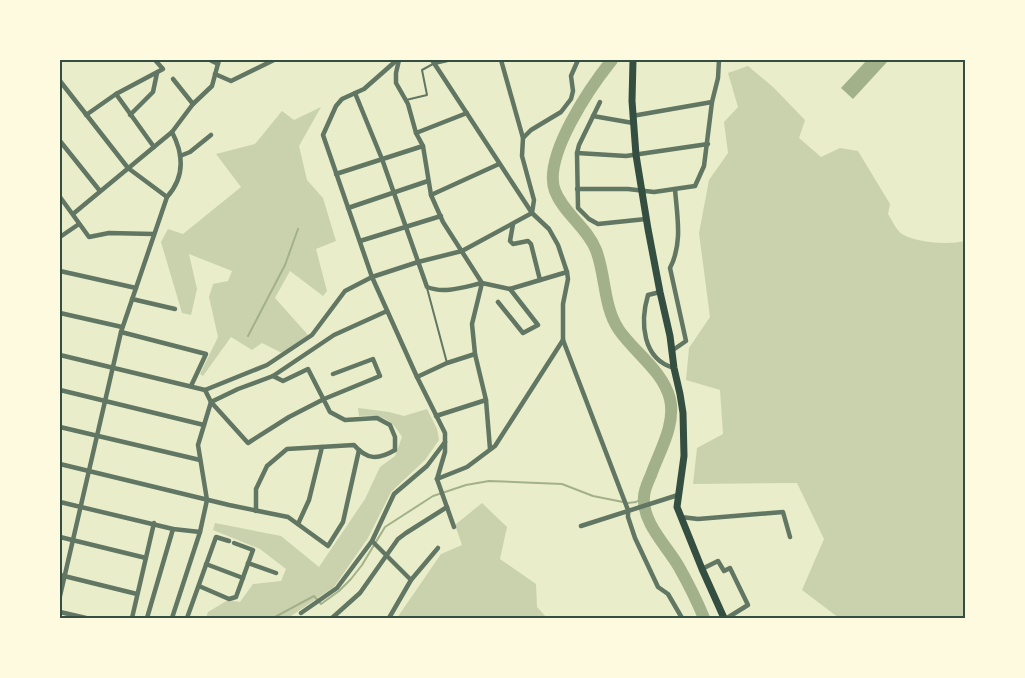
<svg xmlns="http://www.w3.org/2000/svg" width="1025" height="678" viewBox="0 0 1025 678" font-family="'Varela Round',sans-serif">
<rect width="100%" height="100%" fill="#e9edc9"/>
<g fill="#cad2ad">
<path d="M748,66l25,21 32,33 -6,18 22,19 19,-9 18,3 32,53 -2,10c4,6 8,16 14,20 15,9 47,11 63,7v377h-126l-37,-28 22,-51 -27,-56 -104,1 4,-36 26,-14 -3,-44 -34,-10 3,-32 21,-31 -11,-84 10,-53 19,-27 -4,-31 14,-15 -10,-34z"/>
<polygon points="321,107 299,146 307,180 323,198 336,241 316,249 327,291 323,296 290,271 275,298 308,335 282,353 262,343 252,350 231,337 203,376 200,374 218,337 209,297 213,284 228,281 232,271 189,254 197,289 191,315 182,313 161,242 168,229 183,234 241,187 216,154 255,144 282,111 294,120"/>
<path d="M358,408l31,4 15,4 23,-7 10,20 2,11 -14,20 -34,32 -23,46 -34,49 -46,31h-82l2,-6 20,-12 12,2 13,-18 28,-3 5,-12 -26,-20 -47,-19 2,-7 66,13 38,31 46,-68 15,-32 15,-11 7,-19c-12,-20 -21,-22 -43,-21z"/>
<polygon points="482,503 507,527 500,559 536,584 537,607 547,618 397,618 441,554 462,545 455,525"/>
</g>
<polygon fill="#a3b18a" points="867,60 885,60 887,62 853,99 841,88"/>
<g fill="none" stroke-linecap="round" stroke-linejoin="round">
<g stroke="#a3b18a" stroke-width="2">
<polyline points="248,336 285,265 298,229"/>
<polyline points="273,618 314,596 321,604 339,591 351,579 362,565 385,527 433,496 466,485 489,481 562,484 593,496 628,503 636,502 643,498"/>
</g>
<path stroke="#a3b18a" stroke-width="12" d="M612,60c-21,26 -70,97 -57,131 9,23 32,36 41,59 10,26 7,56 23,80 16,23 44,41 51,69 6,26 -11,53 -19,76 -3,7 -7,15 -7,22 -2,26 23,49 35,70 9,16 18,34 25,51"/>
<g stroke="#617663" stroke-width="2">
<polyline points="406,100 427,95 422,70 433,64"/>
<polyline points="427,288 447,363"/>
</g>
<g stroke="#617663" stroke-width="4.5">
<polyline points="210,60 218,64"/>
<polyline points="397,60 364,89 342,99 336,106 323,135 372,277 417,377 445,433 445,452 437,479"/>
<polyline points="399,60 396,73 396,83 408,104 416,133 423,146 431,195 443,222 482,283 510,289 567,272"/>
<polyline points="432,60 532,213 549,229 558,245 567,272 568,279 563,304 563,340 628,510 628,517 635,538 658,587 668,594 682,618"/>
<polyline points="501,60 523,138"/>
<polyline points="434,63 447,60"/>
<polyline points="215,74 231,81 274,60"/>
<polyline points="173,79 193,104"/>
<polyline points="60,81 128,168 167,197"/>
<path d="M355,93l27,66 45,128c17,7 37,0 55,-4l-10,41 3,30 11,46 4,49"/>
<polyline points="116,94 154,147"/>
<polyline points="600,102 579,145 577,153 578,208 589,219 598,224 646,219"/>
<polyline points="86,115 116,94 163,69 155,60"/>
<polyline points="130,115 153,92 157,73"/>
<polyline points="593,116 633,123"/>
<polyline points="632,116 712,102"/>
<polyline points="416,133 467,113"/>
<polyline points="60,141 100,191"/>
<polyline points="577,153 626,156 708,144"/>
<polyline points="180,156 190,152 211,135"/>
<polyline points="336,174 423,146"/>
<polyline points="577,189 628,189 654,192 695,186 704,166 712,102 718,78 719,60"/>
<polyline points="431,195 499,164"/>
<polyline points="60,197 89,237 109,233 153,234"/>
<polyline points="348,208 428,181"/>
<polyline points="532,213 534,200 522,156 523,138 531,130 561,112 571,99 573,91 571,76 578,60"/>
<polyline points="73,214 172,132 193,104 212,86 219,60"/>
<polyline points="513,224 510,241 513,244 528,241 531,244 540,280"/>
<polyline points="60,237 79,224"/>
<polyline points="360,241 441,216"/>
<polyline points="60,271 136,288"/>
<path d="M660,292l-12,3c-8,27 -6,64 26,73"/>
<polyline points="132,299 175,309"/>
<polyline points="498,302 523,333 538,325 510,289"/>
<polyline points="60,313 122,327"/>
<polyline points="121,332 206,354 191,386"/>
<path d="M673,350l13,-9 -16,-73c13,-25 7,-52 5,-79"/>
<polyline points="60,355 205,390 267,365 312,335 345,291 372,277 418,262 462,251 532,213"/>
<polyline points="417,377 447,363 475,354"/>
<polyline points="60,390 204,425"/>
<polyline points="205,390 211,402 248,443 289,417 324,399 380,376 373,359 333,374"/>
<polyline points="436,416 486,400"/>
<polyline points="60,427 200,460"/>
<polyline points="60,464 229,505 288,517 328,546 343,522 359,450"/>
<polyline points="437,479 467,467 495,446 563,340"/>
<polyline points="437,479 454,527"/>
<polyline points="60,502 173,529 200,532"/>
<path d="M256,511v-22l11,-23 20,-17 67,-4c13,15 24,15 41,5v-13l-5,-12 -13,-7 -32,2 -15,-8 -22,-43 -25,12 -10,-5"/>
<polyline points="681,517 698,519 783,512 790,537"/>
<polyline points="298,524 309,500 322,447"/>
<polyline points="581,526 678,495"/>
<polyline points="60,537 146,558"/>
<polyline points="372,541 411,580"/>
<polyline points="248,563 276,573"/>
<polyline points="206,564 243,578"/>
<polyline points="702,569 718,561 724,571 730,568 748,605 727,618"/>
<polyline points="60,575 137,594"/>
<polyline points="199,586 229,599 236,597 253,550 234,543"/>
<path d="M60,596l61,-264 46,-135c18,-20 17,-42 5,-65"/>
<polyline points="60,612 86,618"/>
<polyline points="301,613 337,588 372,541 394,494 427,466 445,442"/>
<polyline points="132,618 154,523"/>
<polyline points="147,618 173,529"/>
<polyline points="172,618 200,532 207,500 198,445 211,402 238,389 273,376 334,335 387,311"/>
<polyline points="187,618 216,537 229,541"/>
<polyline points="332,618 360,593 398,539 406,533 447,507"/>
<polyline points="389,618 411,580 438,548"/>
</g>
<polyline stroke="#344e41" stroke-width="7" points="633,60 632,101 636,155 648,229 660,292 670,336 674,368 680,394 683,413 684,456 677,507 702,569 724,618"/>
</g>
<rect width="1025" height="678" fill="none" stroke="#fefae0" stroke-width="122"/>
<rect x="61" y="61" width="903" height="556" fill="none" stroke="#344e41" stroke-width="2"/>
</svg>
